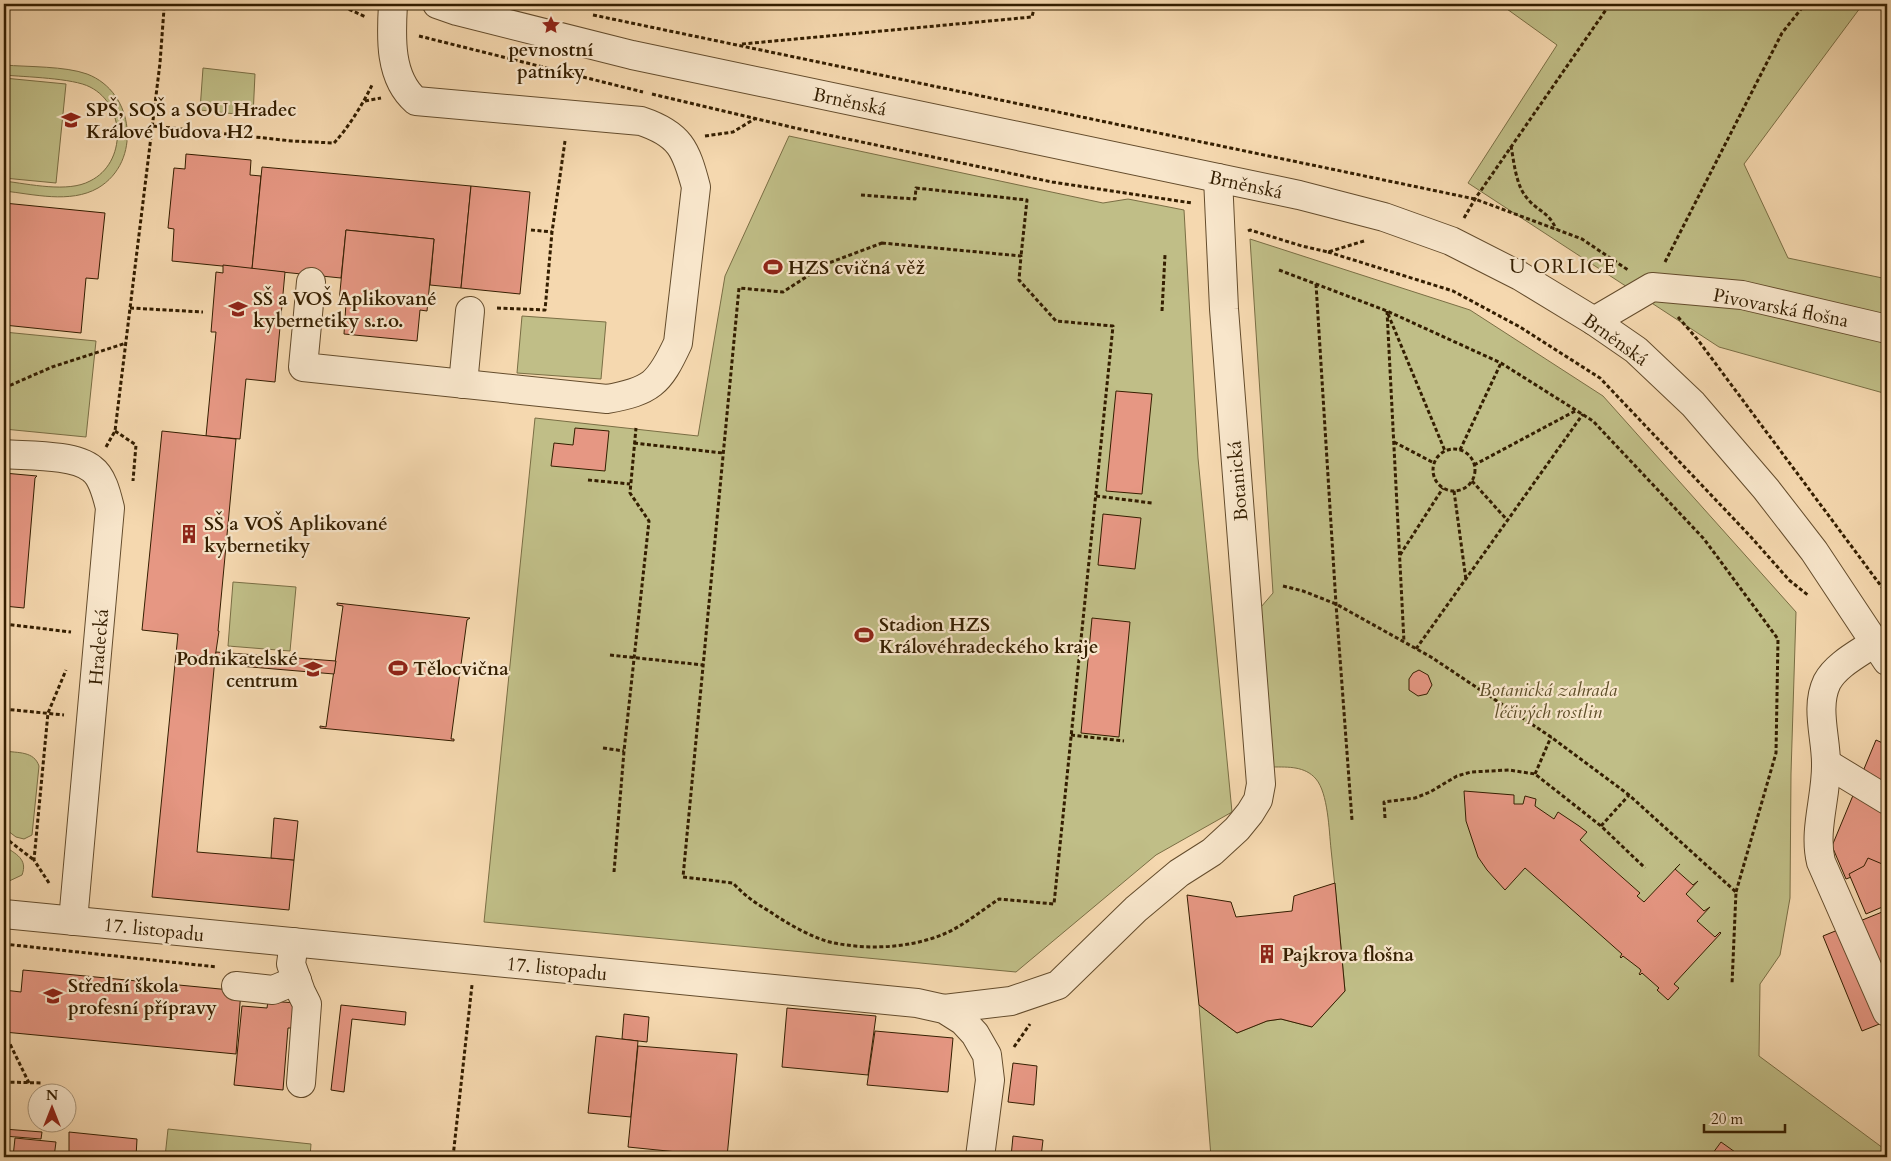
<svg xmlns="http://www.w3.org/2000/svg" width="1891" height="1161" viewBox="0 0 1891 1161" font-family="Cardo,serif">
<rect width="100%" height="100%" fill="#f5d8af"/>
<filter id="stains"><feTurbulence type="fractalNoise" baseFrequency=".004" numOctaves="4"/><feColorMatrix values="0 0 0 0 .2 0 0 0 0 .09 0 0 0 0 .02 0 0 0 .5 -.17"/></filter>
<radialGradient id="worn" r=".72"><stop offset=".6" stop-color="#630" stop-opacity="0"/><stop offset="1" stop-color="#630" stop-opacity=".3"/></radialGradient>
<g fill="#c0be87" stroke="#7a6e44">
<polygon points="1500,4 1863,4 1744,164 1788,258 1887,279 1887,394 1719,347 1468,183 1557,45"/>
<path d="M4,65c24,2 61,1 83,9 48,18 55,88 11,114 -28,16 -65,6 -94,3v-10c25,3 64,12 86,0 37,-18 36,-76 0,-94 -17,-9 -65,-10 -86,-12z"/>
<polygon points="203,68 255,74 253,116 200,110"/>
<polygon points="4,78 66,84 56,183 4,178"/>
<polygon points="789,136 1103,203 1128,199 1184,210 1198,458 1232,812 1156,855 1016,972 484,922 535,418 698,436 725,276"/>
<path d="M1250,239l220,71 133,86 193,216 -5,162 -1,124 -10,57 -20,29 -1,72 128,95v6h-676l-12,-152 38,28 30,-12 14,-2 31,8 33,-36c-4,-47 -9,-94 -14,-142 -2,-19 -3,-56 -15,-70 -11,-13 -28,-12 -43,-12l-12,-160 12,-14z"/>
<polygon points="522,316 606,322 601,379 517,373"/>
<polygon points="4,332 96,341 86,437 4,429"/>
<polygon points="233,582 296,587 290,651 228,646"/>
<path d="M4,751c14,2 30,0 35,15l-7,69 -8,4 -8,-2 -12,-9z"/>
<path d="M4,846c12,8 24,13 18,29l-17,8 -1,-1z"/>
<polygon points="168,1129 311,1144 310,1157 165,1157"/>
</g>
<g fill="#e69783" stroke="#341e00">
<polygon points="186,154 251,160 250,175 261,176 252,269 172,261 174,229 168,228 174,168 185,169"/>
<polygon points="262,167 471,186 461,288 430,285 434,239 346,230 341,278 252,269"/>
<polygon points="471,186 530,192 520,294 461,288"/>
<polygon points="4,203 105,213 98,279 86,278 81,333 4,325"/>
<polygon points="346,230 434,239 427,311 420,310 417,341 344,334 346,303 339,302"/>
<polygon points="223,265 285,272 275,382 246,379 240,439 206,436 216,332 211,332 216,272 223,273"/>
<polygon points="1116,391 1152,394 1142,494 1106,491"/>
<polygon points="575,428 609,431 605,471 551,466 554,443 573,445"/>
<polygon points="162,431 236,439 218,631 219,631 215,658 176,654 178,634 142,630"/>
<polygon points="4,473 37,476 35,478 24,608 4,606"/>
<polygon points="1103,514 1141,518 1135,569 1098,565"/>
<polygon points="337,603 470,618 467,620 451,739 454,739 454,741 320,728 320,726 326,727 343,606 337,605"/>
<polygon points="1092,618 1130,622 1119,737 1081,733"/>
<polygon points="216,652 336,661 334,674 215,664"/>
<polygon points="176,654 215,658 197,852 294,860 289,910 152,897"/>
<polygon points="1419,670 1428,675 1432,685 1427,694 1418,696 1409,690 1409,679 1413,673"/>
<polygon points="1876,740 1887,745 1887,860 1886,864 1846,879 1832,846"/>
<polygon points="1464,791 1514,795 1514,804 1523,804 1525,796 1536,799 1535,806 1554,819 1558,812 1579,826 1587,832 1580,840 1640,893 1637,896 1644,902 1680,864 1675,869 1693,885 1698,881 1686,894 1704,911 1710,907 1697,921 1715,937 1720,932 1721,933 1674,984 1679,988 1668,1000 1657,990 1659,988 1642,973 1640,975 1639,974 1641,971 1640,969 1623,956 1621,958 1620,957 1622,954 1525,868 1505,890 1487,870 1478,857 1466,821"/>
<polygon points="274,818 298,821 294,860 271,858"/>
<polygon points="1868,858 1887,866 1887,905 1866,914 1849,874 1864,866"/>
<polygon points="1335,883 1345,991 1312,1027 1281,1019 1267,1021 1237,1033 1199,1005 1187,895 1231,902 1236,917 1292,911 1294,896"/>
<polygon points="1887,910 1887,1021 1862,1031 1823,936"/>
<polygon points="23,970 241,991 236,1054 4,1032 4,990 21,992"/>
<polygon points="268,1001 297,1003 294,1028 288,1028 283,1090 234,1085 242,1006 267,1008"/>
<polygon points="341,1005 406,1012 405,1025 352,1019 344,1092 331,1090"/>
<polygon points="787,1008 876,1016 868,1075 782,1067"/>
<polygon points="624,1014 649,1017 647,1042 622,1039"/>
<polygon points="875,1031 953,1038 948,1092 867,1085"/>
<polygon points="596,1036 638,1041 631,1117 588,1113"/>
<polygon points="638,1046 737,1054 727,1157 628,1147"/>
<polygon points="1013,1063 1037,1066 1034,1105 1008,1102"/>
<polygon points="4,1129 42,1132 41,1139 4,1136 4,1137"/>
<polygon points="69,1132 137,1139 136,1157 69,1157"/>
<polygon points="1013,1136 1043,1140 1041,1157 1011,1157"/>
<polygon points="15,1138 56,1142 54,1157 13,1157"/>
<polygon points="1721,1142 1742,1157 1710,1157"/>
</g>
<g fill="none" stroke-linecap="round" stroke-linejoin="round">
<g stroke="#644c2c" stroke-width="30">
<g id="minor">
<polyline points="437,4 457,11 632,55 1299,195 1384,217 1451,241 1520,276 1594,321 1636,350 1693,404 1766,489 1814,551 1887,661"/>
<path d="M311,282l-8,85 304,32c44,-8 52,-15 71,-56l18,-156c-10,-38 -16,-53 -55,-66l-225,-20c-27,-23 -25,-64 -23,-97"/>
<polyline points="1594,321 1652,287 1742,295 1887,329"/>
<polyline points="463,384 470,311"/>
<path d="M4,454c23,2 70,0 88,15 11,8 15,27 18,39l-37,413"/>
<path d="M1874,643c-16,11 -38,22 -47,39 -12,25 -1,55 -1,81 1,33 -13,67 -5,99l66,150"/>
<polyline points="1826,763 1887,800"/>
<polyline points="4,914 917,1003 944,1009 963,1021 975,1034 987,1055 990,1080 980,1157"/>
<polyline points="294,942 291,964 301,992 307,1004 301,1083"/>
<polyline points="236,986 273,990 297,980"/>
<polyline points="944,1009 1011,1001 1058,985 1136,909 1179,873 1212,852 1237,829 1250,813 1258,800 1261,784 1224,309 1218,178"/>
</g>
</g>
<g stroke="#341e00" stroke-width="3" stroke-dasharray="4 2.5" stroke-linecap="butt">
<polyline points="337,4 366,17"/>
<polyline points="164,9 173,4"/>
<polyline points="593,15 1475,199 1582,239 1628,270"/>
<polyline points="419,36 643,92"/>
<polyline points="742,44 1032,17 1035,4"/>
<polyline points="652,94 795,128 1052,182 1192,203"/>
<polyline points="365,101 381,98"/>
<path d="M153,126l139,15 42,2c14,-15 29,-39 38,-58"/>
<polyline points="705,136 733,132 756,118"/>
<path d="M1511,146c3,16 5,40 16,52 10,13 22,14 29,31"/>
<polyline points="861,195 915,199 916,188 1027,200 1021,256"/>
<polyline points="1464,218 1475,199 1610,4"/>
<polyline points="531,230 552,232"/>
<polyline points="1248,231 1250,230 1302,246 1328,252 1364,241"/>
<path d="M882,243l139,13 -2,24 37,41 57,5 -59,578 -55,-5c-18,12 -36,27 -55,35 -34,14 -74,16 -110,9 -20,-4 -48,-20 -65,-32 -14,-8 -25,-16 -36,-28l-50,-6 56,-589 44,4 43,-28z"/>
<polyline points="1328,252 1453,291 1520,327 1600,378 1751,537 1789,580 1809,596"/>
<polyline points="1665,262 1782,33 1805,4"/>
<polyline points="1279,270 1387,311 1501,363 1593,421 1704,539 1778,639 1776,753 1736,892"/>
<polyline points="1316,284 1336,604 1352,820"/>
<polyline points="130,308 203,312"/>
<polyline points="497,308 545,310 552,232 565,141"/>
<polyline points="1162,311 1165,255"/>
<polyline points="1387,311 1404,642"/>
<polyline points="1388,314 1445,451"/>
<polyline points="1678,317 1698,340 1887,594"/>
<polyline points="4,388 52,367 126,343"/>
<polyline points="115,431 136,445 133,481"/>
<polyline points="1394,442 1434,463"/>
<polyline points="634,443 723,453"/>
<polyline points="106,447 115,431 160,63 164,9 161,4"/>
<circle cx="1454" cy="470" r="21"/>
<polyline points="1460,450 1501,363"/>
<polyline points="1474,465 1577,410"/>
<polyline points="588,480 630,484"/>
<polyline points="1472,481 1508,521"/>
<polyline points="1454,491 1466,580"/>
<polyline points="1096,496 1152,503"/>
<polyline points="1400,555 1443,488"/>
<polyline points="1283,586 1303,591 1336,604 1431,657 1551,737 1629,795 1736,892 1732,984"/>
<polyline points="4,624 71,632"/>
<polyline points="1416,649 1583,414"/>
<polyline points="610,655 703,665"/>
<polyline points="4,709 64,715"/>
<polyline points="1071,735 1124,741"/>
<polyline points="603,748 624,751"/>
<polyline points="1535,774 1551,737"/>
<polyline points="1385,818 1384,802 1415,798 1430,792 1457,776 1471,772 1509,770 1535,774 1601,826 1645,868"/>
<polyline points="1601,826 1629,795"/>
<polyline points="4,837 34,860"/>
<polyline points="614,872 624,751 649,521 630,493 636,428"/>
<polyline points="49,883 34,860 48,713 66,670"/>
<polyline points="4,944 217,967"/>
<polyline points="4,1044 10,1044 29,1083"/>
<polyline points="1014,1047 1030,1024"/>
<polyline points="4,1082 42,1083"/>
<polyline points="453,1157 472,985"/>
</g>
<use href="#minor" stroke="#f8e6cb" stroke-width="28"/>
</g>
<defs>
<g id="sight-bare" transform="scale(1.5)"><path d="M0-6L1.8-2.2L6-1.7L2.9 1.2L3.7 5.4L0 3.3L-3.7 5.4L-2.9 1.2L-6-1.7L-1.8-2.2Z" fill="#8f2418" stroke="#f8e6cb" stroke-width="2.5" paint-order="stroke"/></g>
<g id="school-bare" transform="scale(1.5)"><path d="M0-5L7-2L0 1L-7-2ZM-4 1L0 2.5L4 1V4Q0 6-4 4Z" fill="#8f2418" stroke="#f8e6cb" stroke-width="2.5" paint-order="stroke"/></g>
<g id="stadium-bare" transform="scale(1.5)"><path d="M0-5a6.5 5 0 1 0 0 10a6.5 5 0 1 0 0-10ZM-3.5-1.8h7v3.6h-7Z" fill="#8f2418" stroke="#f8e6cb" stroke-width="2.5" paint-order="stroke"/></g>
<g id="building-bare" transform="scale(1.5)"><path d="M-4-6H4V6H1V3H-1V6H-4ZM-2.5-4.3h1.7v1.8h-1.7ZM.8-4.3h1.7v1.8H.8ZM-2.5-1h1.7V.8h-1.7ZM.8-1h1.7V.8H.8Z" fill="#8f2418" stroke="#f8e6cb" stroke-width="2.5" paint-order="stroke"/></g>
</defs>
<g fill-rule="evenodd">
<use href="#sight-bare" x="551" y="25"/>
<use href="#school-bare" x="71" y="120"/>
<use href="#stadium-bare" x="773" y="267"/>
<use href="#school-bare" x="238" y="309"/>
<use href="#building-bare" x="189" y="534"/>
<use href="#stadium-bare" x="864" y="635"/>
<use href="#stadium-bare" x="398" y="668"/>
<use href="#school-bare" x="313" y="669"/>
<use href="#building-bare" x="1267" y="954"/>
<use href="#school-bare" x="53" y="996"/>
</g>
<g text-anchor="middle" stroke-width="4.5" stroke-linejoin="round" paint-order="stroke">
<g font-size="19" font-weight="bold" fill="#341e00" stroke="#f8e6cb" text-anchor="start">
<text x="551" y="56" text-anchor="middle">pevnostní<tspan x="551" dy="22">patníky</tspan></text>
<text x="86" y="116">SPŠ, SOŠ a SOU Hradec<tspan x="86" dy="22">Králové budova H2</tspan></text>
<text x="788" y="274">HZS cvičná věž</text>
<text x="253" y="305">SŠ a VOŠ Aplikované<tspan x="253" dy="22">kybernetiky s.r.o.</tspan></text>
<text x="204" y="530">SŠ a VOŠ Aplikované<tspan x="204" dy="22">kybernetiky</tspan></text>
<text x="879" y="631">Stadion HZS<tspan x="879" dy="22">Královéhradeckého kraje</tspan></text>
<text x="298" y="665" text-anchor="end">Podnikatelské<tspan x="298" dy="22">centrum</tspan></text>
<text x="413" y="675">Tělocvična</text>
<text x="1282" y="961">Pajkrova flošna</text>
<text x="68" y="992">Střední škola<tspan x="68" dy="22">profesní přípravy</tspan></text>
</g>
<g font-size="19" fill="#341e00" stroke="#f8e6cb">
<text transform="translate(850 101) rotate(12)" y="7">Brněnská</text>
<text transform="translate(1246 184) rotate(12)" y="7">Brněnská</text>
<text transform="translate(1781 307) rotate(11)" y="7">Pivovarská flošna</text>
<text transform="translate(1616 339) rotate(36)" y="7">Brněnská</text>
<text transform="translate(1237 481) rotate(-95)" y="7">Botanická</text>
<text transform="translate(98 647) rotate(-85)" y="7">Hradecká</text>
<text transform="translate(154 929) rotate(6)" y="7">17. listopadu</text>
<text transform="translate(557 968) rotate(6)" y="7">17. listopadu</text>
</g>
<g font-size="19" font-style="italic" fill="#5e4e28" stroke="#f8e6cb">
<text x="1548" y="696">Botanická zahrada<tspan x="1548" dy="22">léčivých rostlin</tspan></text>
</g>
<g font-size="20" letter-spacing="1" fill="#341e00" stroke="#f8e6cb">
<text x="1563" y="273">U ORLICE</text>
</g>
</g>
<rect width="1891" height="1161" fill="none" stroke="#f5d8af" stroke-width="20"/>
<rect x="5" y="5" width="1881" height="1151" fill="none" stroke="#341e00" stroke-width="2.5"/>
<rect x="10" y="10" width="1871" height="1141" fill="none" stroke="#341e00"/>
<g transform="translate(52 1108)"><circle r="24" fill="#f8e6cb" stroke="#aa967a"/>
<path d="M0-4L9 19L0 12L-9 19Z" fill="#8f2418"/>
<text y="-8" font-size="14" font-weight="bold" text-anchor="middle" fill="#341e00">N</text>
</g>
<path d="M1704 1124v8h81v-8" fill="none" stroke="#341e00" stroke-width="2.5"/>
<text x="1711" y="1124" font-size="15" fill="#341e00" stroke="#f8e6cb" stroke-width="4" paint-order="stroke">20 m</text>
<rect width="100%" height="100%" filter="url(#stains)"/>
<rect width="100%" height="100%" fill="url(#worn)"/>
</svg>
